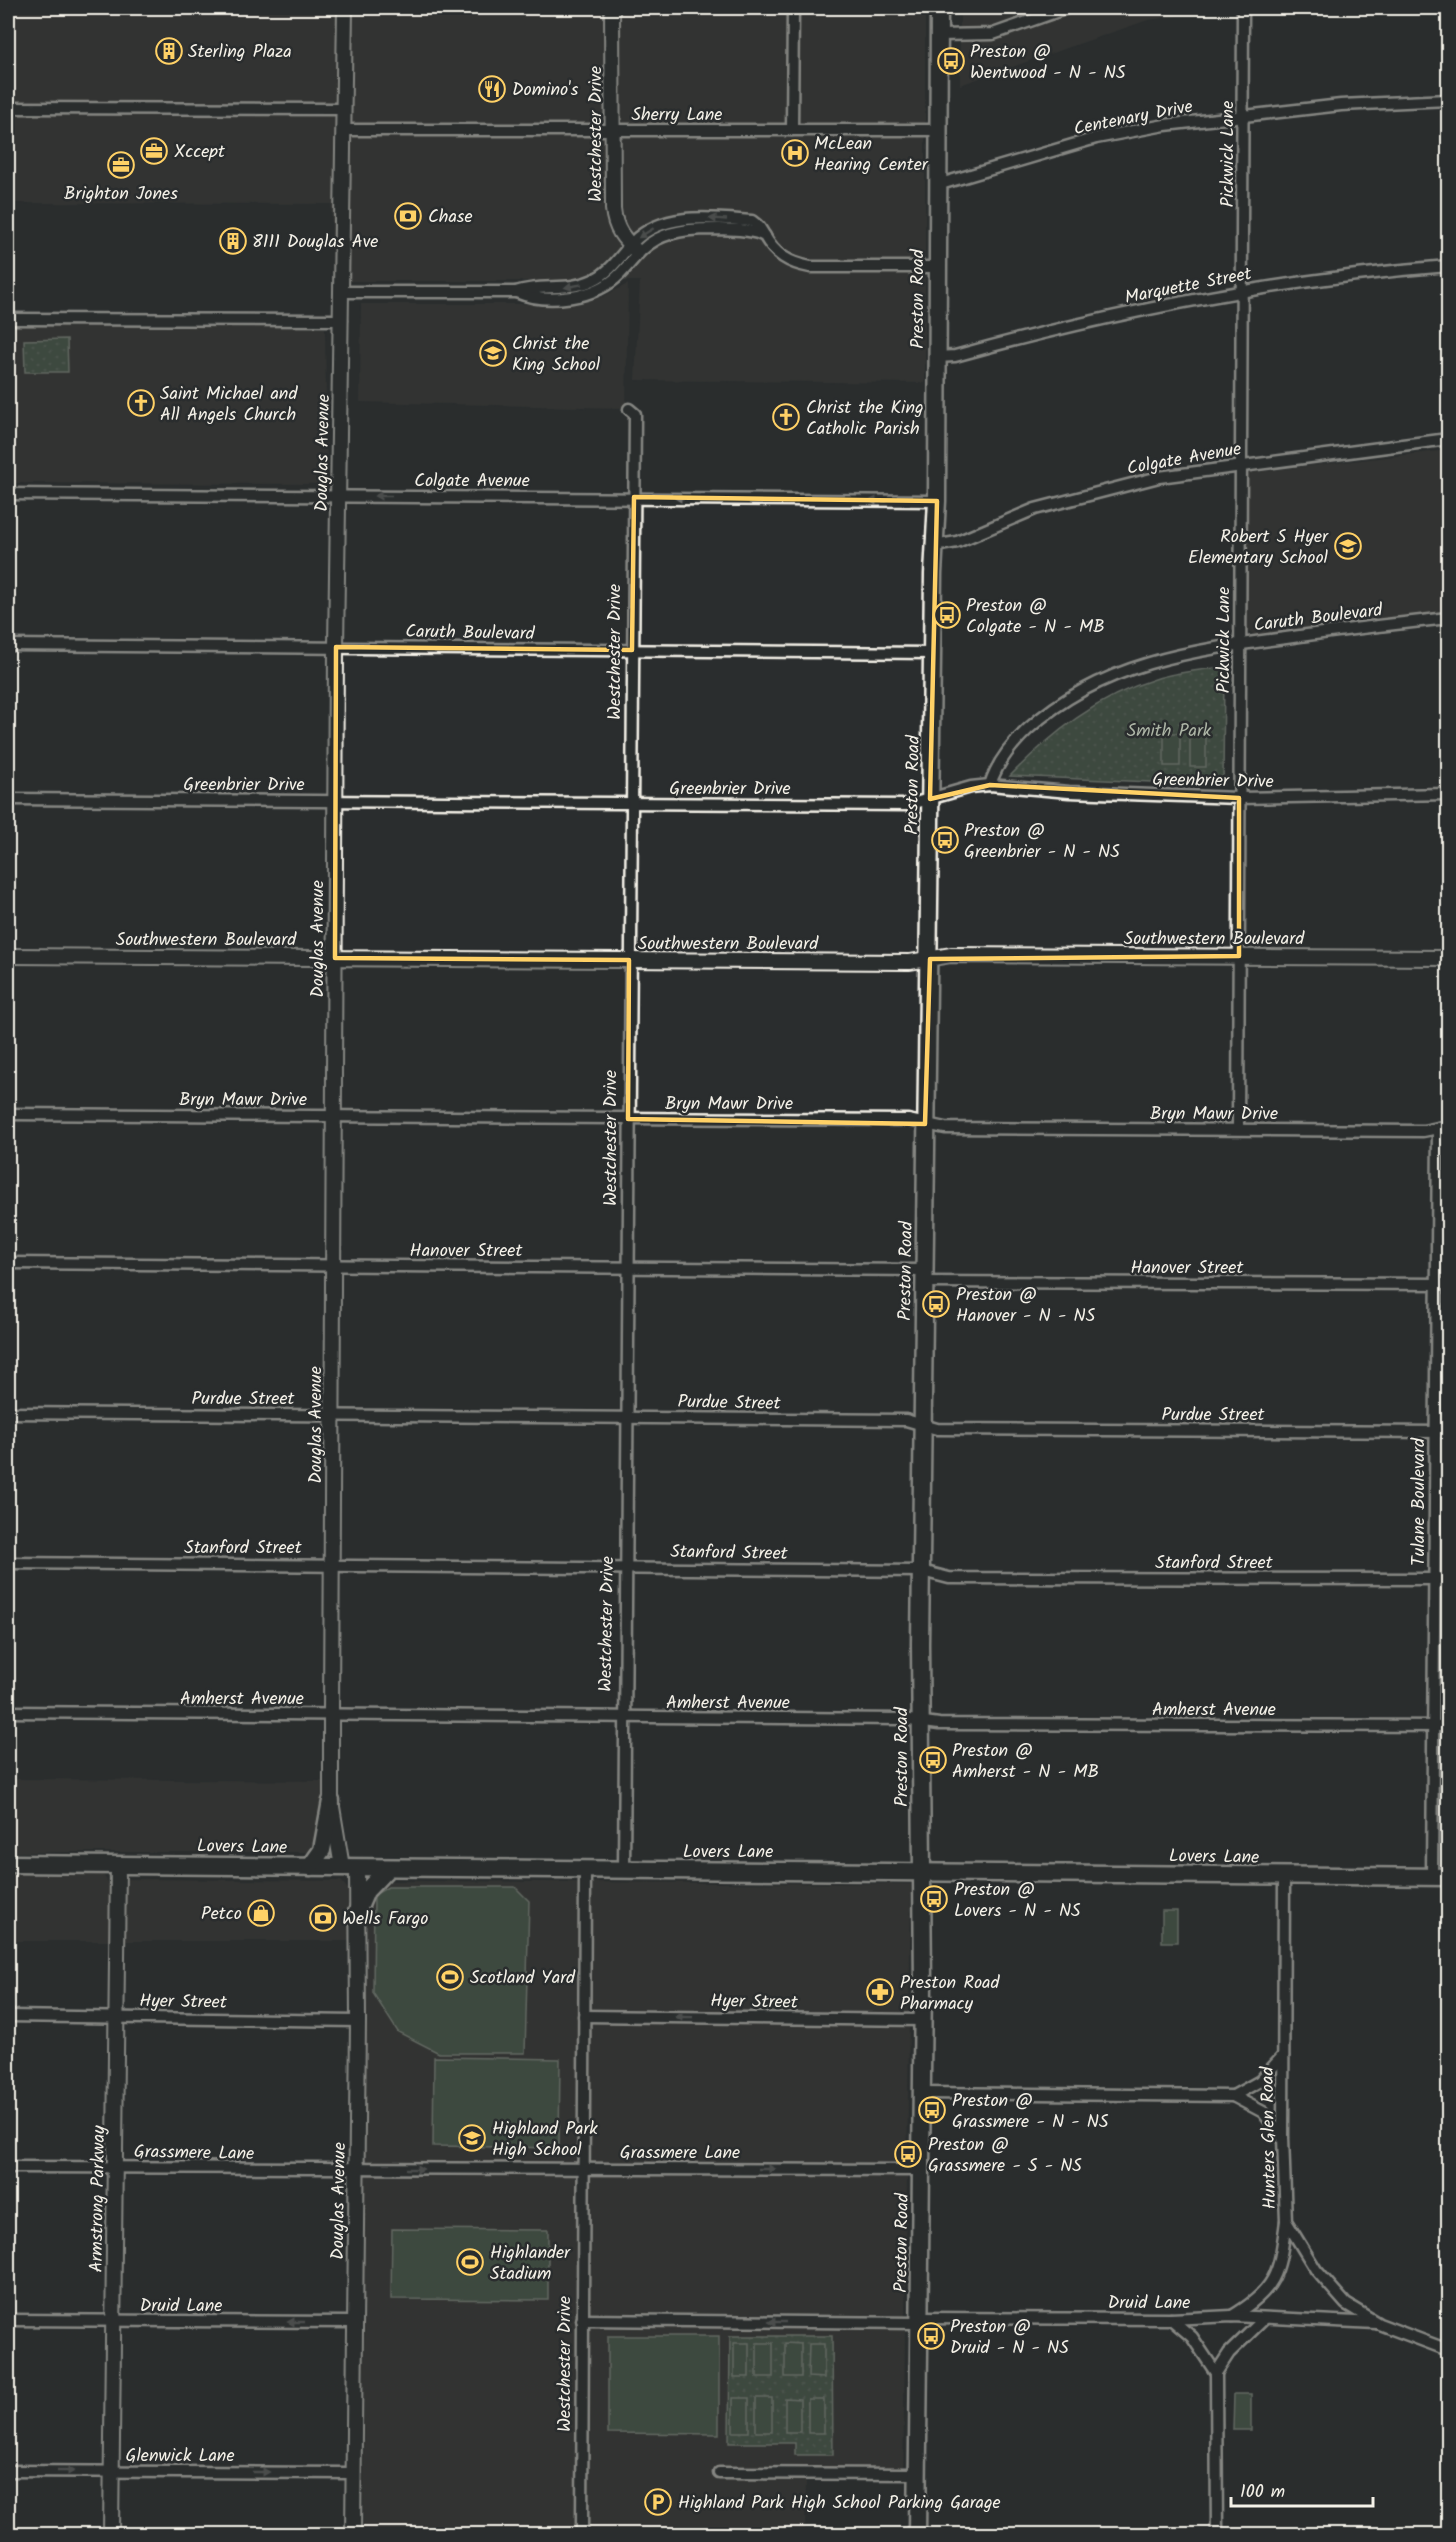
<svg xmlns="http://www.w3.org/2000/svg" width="1456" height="2542" viewBox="0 0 1456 2542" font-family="Kalam,sans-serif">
<defs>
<pattern id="grass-dots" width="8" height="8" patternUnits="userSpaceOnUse" patternTransform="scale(1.5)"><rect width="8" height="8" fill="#566b56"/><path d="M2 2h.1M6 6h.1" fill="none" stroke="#6f816e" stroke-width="1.8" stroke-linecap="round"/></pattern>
</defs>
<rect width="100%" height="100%" fill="#2a2d2e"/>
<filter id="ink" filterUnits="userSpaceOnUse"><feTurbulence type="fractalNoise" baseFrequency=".0167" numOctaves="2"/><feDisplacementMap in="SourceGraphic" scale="12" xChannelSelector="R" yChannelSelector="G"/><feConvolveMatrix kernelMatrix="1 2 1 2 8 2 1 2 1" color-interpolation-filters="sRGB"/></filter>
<g filter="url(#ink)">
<g fill="#3c3a37">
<polygon points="8,8 925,8 925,383 635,380 640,281 332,281 331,204 8,203"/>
<polygon points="960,8 1236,8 1148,20 960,85"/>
<polygon points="628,284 626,408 360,402 361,304 576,304 602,297"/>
<polygon points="8,321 325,328 327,484 8,483"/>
<polygon points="1448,450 1448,611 1256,635 1248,631 1248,473"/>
<polygon points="8,1779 324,1781 317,1852 8,1852"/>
<polygon points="8,1869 100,1870 111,1887 110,1941 8,1941"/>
<polygon points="126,1879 341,1881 348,1889 350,1941 126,1941"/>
<polygon points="390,1881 911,1884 909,2012 844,2013 844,2022 909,2024 907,2165 834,2165 834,2175 907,2175 905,2317 832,2317 905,2328 903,2481 806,2480 805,2534 363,2534 367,1897"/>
</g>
<g fill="url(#grass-dots)" stroke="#a5ae9f" stroke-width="1.5">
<polygon points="67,339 68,372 25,372 24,340"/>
<path d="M1224,667l-1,118 -213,-9c42,-43 87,-79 145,-97 21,-7 46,-9 69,-12z"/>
<polygon points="730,2336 832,2336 833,2455 795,2455 795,2443 729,2443"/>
</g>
<g fill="#566b56" stroke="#a5ae9f" stroke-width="1.5">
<rect x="1190" y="732" width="16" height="35"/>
<rect x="1164" y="733" width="16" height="33"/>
<polygon points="388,1887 515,1887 529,1901 525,2053 439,2053 398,2032 373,1993 374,1895"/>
<rect x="1162" y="1911" width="15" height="31"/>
<polygon points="434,2057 560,2059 559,2148 433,2146"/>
<polygon points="392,2229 548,2230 548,2300 391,2299"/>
<polygon points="608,2336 719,2336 719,2434 608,2433"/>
<rect x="734" y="2343" width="15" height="34"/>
<rect x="757" y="2343" width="16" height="34"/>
<polygon points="785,2343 801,2344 801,2377 785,2377"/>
<polygon points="809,2344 824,2344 824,2378 808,2377"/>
<polygon points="1234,2394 1251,2394 1251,2430 1233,2430"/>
<rect x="733" y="2398" width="16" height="34"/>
<rect x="756" y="2398" width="16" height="34"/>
<polygon points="785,2398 800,2399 800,2432 785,2432"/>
<rect x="808" y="2399" width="16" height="34"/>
</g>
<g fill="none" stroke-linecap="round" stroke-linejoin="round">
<g stroke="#f4f1e8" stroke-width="15">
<g id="minor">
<polyline points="939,35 993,34 1067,8"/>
<polyline points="8,108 344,109"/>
<polyline points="344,130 938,130"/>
<polyline points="792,130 793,8"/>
<polyline points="937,185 1096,138 1165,125 1341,105 1448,100"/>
<path d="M342,292h174c31,13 80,7 104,-18 13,-13 20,-26 37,-35 20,-10 40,-10 63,-10 15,1 31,0 45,7"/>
<path d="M516,292c25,-9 52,0 77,-12 18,-8 27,-24 40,-38 31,-31 79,-24 119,-21 7,5 8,7 12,14 11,20 25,28 46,32h127"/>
<polyline points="8,319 342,320"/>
<path d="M937,357l18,-1c162,-45 326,-77 493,-90"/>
<polyline points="8,494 937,501"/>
<polyline points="934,546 957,542 1035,509 1159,477 1448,439"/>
<polyline points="8,645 932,653"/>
<path d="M990,785c7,-23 21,-40 38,-56 72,-66 164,-79 258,-91 54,-8 108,-14 162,-20"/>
<polyline points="8,799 908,805 971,787 990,785 1069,792 1239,798 1448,794"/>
<polyline points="8,1114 908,1120 945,1128 1423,1131 1448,1126"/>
<polyline points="1238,1129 1243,8"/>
<polyline points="8,1263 925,1270"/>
<polyline points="924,1282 1448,1284"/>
<polyline points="8,1413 906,1420 937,1429 1448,1432"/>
<polyline points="8,1563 922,1571 949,1578 1448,1579"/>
<polyline points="8,1712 902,1719 939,1724 1448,1726"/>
<polyline points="624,1870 635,414 629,409"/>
<polyline points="1284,1876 1283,2137 1286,2221 1316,2270 1346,2304 1379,2324 1448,2350"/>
<polyline points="1432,1877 1438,1128"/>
<polyline points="8,2016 358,2021"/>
<polyline points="584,2016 923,2020"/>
<polyline points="922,2093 1233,2096 1263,2112 1282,2137"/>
<polyline points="1233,2096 1260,2081 1283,2056"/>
<polyline points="8,2167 921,2170"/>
<path d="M1232,2316c47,-28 47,-45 54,-95"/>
<polyline points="919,2318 1171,2319 1232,2316 1376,2323"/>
<polyline points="1171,2319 1192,2337 1216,2373 1217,2534"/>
<polyline points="8,2320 354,2322"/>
<polyline points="582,2320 919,2323"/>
<polyline points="1216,2373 1229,2353 1264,2319"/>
<polyline points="8,2471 352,2473"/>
<polyline points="719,2473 918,2474"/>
<polyline points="582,2534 585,1870"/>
</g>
</g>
<g stroke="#f4f1e8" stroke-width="18">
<g id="tertiary">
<path d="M612,8l1,201c2,20 10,29 24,43"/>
<polyline points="8,956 910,962 951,955 1448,958"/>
<polyline points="342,1867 331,1801 331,1715 336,647 345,8"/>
<polyline points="111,2534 118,1864"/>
<polyline points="353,2534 358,2021 357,1867"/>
</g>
</g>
<g stroke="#f4f1e8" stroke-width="21">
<g id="secondary">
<polyline points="8,1864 1448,1877"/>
<polyline points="310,1867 322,1850 331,1801"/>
<polyline points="357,1912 366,1891 388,1868"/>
<polyline points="917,2534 923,1984 920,1644 933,574 937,501 939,8"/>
</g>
</g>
<use href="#minor" stroke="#2a2d2e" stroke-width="10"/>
<use href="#tertiary" stroke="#2a2d2e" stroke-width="14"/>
<use href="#secondary" stroke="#2a2d2e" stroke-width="16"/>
</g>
<defs><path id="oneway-solid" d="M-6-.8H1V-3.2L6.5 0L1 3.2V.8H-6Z" transform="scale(1.5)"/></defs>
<g fill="#71726f">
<use href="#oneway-solid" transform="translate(718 219) rotate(-177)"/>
<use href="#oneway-solid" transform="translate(646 233) rotate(148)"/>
<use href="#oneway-solid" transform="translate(573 286) rotate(170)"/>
<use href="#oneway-solid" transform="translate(383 496) rotate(-180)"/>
<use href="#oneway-solid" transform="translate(683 498) rotate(-179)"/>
<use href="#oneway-solid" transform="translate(878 501) rotate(-179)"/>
<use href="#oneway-solid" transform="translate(684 2017) rotate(-179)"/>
<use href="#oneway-solid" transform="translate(415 2169)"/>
<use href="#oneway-solid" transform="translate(767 2169)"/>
<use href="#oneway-solid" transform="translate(296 2322) rotate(180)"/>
<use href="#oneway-solid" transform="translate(777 2322) rotate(-180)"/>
<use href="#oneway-solid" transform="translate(66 2471)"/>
<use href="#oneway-solid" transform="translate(261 2472)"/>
</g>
</g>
<path d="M0 0H1456V2542H0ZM634,497l303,4 -7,298 60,-14 249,13v158l-309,3 -5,165 -297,-5 1,-159 -294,-2 1,-311 296,3z" fill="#2a2d2e" fill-opacity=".55" fill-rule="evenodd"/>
<path fill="none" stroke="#ffd166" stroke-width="4.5" stroke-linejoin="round" d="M634,497l303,4 -7,298 60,-14 249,13v158l-309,3 -5,165 -297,-5 1,-159 -294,-2 1,-311 296,3z"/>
<defs>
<g id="building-ring" transform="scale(1.35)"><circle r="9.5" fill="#2a2d2e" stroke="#ffd166" stroke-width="1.5"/><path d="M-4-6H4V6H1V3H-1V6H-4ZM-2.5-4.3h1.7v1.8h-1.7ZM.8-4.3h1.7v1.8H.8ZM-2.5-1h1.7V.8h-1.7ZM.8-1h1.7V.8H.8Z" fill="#ffd166"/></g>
<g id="bus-ring" transform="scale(1.35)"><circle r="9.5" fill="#2a2d2e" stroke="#ffd166" stroke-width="1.5"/><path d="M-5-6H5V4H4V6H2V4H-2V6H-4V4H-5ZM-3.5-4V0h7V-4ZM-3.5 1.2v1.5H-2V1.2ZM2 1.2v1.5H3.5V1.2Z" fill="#ffd166"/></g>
<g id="restaurant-ring" transform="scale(1.35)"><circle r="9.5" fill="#2a2d2e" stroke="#ffd166" stroke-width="1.5"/><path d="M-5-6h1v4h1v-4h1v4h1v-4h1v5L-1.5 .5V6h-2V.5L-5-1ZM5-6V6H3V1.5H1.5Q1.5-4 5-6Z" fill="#ffd166"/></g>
<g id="office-ring" transform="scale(1.35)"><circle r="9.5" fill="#2a2d2e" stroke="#ffd166" stroke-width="1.5"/><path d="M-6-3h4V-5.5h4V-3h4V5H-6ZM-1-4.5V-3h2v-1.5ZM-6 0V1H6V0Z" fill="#ffd166"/></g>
<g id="hospital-ring" transform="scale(1.35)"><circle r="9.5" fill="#2a2d2e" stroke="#ffd166" stroke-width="1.5"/><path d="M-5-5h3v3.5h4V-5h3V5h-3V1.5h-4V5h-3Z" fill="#ffd166"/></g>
<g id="bank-ring" transform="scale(1.35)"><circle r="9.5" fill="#2a2d2e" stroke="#ffd166" stroke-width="1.5"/><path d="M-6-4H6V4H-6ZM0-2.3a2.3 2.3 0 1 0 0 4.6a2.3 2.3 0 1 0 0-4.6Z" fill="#ffd166"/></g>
<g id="school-ring" transform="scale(1.35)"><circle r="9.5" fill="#2a2d2e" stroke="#ffd166" stroke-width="1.5"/><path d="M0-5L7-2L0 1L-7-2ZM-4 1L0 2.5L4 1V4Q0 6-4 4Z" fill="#ffd166"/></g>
<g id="church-ring" transform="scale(1.35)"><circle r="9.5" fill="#2a2d2e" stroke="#ffd166" stroke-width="1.5"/><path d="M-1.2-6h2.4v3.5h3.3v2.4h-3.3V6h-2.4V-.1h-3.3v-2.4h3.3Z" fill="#ffd166"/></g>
<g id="shop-ring" transform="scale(1.35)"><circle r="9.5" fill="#2a2d2e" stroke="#ffd166" stroke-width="1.5"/><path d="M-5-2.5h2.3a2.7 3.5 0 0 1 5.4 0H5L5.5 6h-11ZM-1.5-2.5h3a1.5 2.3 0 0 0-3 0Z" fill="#ffd166"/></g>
<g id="stadium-ring" transform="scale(1.35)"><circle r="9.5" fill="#2a2d2e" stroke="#ffd166" stroke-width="1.5"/><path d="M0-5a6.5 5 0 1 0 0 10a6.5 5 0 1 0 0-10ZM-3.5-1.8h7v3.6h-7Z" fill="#ffd166"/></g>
<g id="pharmacy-ring" transform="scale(1.35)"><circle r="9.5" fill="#2a2d2e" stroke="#ffd166" stroke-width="1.5"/><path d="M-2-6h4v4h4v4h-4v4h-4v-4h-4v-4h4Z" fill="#ffd166"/></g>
<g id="parking-ring" transform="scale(1.35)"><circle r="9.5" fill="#2a2d2e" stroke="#ffd166" stroke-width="1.5"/><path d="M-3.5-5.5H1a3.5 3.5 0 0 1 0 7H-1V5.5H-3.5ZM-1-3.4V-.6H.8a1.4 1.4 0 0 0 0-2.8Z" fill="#ffd166"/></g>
</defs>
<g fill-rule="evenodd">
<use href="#building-ring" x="169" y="51"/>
<use href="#bus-ring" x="951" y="61"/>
<use href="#restaurant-ring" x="492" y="89"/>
<use href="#office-ring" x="154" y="151"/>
<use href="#hospital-ring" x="795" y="153"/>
<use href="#office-ring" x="121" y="165"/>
<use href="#bank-ring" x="408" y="216"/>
<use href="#building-ring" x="233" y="241"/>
<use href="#school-ring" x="493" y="353"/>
<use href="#church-ring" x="141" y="403"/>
<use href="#church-ring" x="786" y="417"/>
<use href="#school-ring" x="1348" y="546"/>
<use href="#bus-ring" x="947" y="615"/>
<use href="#bus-ring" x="945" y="840"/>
<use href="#bus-ring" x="936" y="1304"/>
<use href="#bus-ring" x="933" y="1760"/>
<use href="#bus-ring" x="934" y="1899"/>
<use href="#shop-ring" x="261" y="1913"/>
<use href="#bank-ring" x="323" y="1918"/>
<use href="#stadium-ring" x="450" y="1977"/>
<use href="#pharmacy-ring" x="880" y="1992"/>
<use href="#bus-ring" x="932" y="2110"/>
<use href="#school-ring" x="472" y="2138"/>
<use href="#bus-ring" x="908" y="2154"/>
<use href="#stadium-ring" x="470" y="2262"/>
<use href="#bus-ring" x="931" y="2336"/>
<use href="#parking-ring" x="658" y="2502"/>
</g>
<g text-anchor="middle" stroke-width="5" stroke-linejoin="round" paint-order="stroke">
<g font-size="18" fill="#f4f1e8" stroke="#2a2d2e" text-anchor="start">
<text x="188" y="57">Sterling Plaza</text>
<text x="970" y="57">Preston @<tspan x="970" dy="21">Wentwood - N - NS</tspan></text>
<text x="512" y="95">Domino's</text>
<text x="814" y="149">McLean<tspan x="814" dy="21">Hearing Center</tspan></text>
<text x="174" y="157">Xccept</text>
<text x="121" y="199" text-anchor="middle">Brighton Jones</text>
<text x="428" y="222">Chase</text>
<text x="252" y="247">8111 Douglas Ave</text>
<text x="512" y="349">Christ the<tspan x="512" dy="21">King School</tspan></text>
<text x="160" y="399">Saint Michael and<tspan x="160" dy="21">All Angels Church</tspan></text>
<text x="806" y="413">Christ the King<tspan x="806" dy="21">Catholic Parish</tspan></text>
<text x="1328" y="542" text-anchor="end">Robert S Hyer<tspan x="1328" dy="21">Elementary School</tspan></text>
<text x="966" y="611">Preston @<tspan x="966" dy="21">Colgate - N - MB</tspan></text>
<text x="964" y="836">Preston @<tspan x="964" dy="21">Greenbrier - N - NS</tspan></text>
<text x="956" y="1300">Preston @<tspan x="956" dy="21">Hanover - N - NS</tspan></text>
<text x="952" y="1756">Preston @<tspan x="952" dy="21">Amherst - N - MB</tspan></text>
<text x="954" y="1895">Preston @<tspan x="954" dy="21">Lovers - N - NS</tspan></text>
<text x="242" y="1919" text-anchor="end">Petco</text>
<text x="342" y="1924">Wells Fargo</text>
<text x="470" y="1983">Scotland Yard</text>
<text x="900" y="1988">Preston Road<tspan x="900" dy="21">Pharmacy</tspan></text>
<text x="952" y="2106">Preston @<tspan x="952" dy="21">Grassmere - N - NS</tspan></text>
<text x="492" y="2134">Highland Park<tspan x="492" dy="21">High School</tspan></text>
<text x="928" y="2150">Preston @<tspan x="928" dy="21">Grassmere - S - NS</tspan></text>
<text x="490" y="2258">Highlander<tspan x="490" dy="21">Stadium</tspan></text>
<text x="950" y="2332">Preston @<tspan x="950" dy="21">Druid - N - NS</tspan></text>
<text x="678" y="2508">Highland Park High School Parking Garage</text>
</g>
<g font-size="18" fill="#f4f1e8" stroke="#2a2d2e">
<text x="677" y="120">Sherry Lane</text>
<text transform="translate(1133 117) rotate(-11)" y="6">Centenary Drive</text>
<text transform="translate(595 134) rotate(-90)" y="6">Westchester Drive</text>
<text transform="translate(1227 154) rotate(-90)" y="6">Pickwick Lane</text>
<text transform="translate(1188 285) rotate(-11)" y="6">Marquette Street</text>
<text transform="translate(917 299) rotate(-90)" y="6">Preston Road</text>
<text transform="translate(322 453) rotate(-89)" y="6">Douglas Avenue</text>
<text transform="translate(1184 458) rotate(-10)" y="6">Colgate Avenue</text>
<text x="472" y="486">Colgate Avenue</text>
<text transform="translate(1318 617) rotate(-7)" y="6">Caruth Boulevard</text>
<text transform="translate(470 632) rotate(1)" y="6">Caruth Boulevard</text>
<text transform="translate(1223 640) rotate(-90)" y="6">Pickwick Lane</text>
<text transform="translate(614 652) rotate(-90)" y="6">Westchester Drive</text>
<text transform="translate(1213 780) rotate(1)" y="6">Greenbrier Drive</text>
<text x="244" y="790">Greenbrier Drive</text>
<text transform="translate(912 785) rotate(-89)" y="6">Preston Road</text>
<text x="730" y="794">Greenbrier Drive</text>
<text x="1214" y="944">Southwestern Boulevard</text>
<text x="206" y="945">Southwestern Boulevard</text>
<text transform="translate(317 939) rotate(-90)" y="6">Douglas Avenue</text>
<text x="728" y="949">Southwestern Boulevard</text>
<text x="243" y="1105">Bryn Mawr Drive</text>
<text x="729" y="1109">Bryn Mawr Drive</text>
<text x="1214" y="1119">Bryn Mawr Drive</text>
<text transform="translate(610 1138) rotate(-90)" y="6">Westchester Drive</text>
<text x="466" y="1256">Hanover Street</text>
<text x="1187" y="1273">Hanover Street</text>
<text transform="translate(905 1271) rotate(-89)" y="6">Preston Road</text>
<text x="243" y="1404">Purdue Street</text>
<text transform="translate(729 1402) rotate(1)" y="6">Purdue Street</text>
<text x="1213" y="1420">Purdue Street</text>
<text transform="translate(315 1425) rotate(-90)" y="6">Douglas Avenue</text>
<text transform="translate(1418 1502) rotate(-90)" y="6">Tulane Boulevard</text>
<text x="243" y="1553">Stanford Street</text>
<text transform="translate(729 1552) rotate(1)" y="6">Stanford Street</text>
<text x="1214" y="1568">Stanford Street</text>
<text transform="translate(606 1624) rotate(-89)" y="6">Westchester Drive</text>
<text x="242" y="1704">Amherst Avenue</text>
<text x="728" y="1708">Amherst Avenue</text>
<text x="1214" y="1715">Amherst Avenue</text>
<text transform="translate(901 1757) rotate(-90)" y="6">Preston Road</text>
<text transform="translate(242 1846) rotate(1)" y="6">Lovers Lane</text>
<text x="728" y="1857">Lovers Lane</text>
<text transform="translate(1214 1856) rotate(1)" y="6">Lovers Lane</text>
<text transform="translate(183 2001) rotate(1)" y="6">Hyer Street</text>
<text transform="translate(754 2001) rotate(1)" y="6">Hyer Street</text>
<text transform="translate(1268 2138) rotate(-91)" y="6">Hunters Glen Road</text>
<text transform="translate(194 2152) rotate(1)" y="6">Grassmere Lane</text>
<text x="680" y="2158">Grassmere Lane</text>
<text transform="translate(97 2199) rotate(-89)" y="6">Armstrong Parkway</text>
<text transform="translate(338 2201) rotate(-89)" y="6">Douglas Avenue</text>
<text transform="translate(901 2243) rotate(-89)" y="6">Preston Road</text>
<text x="1149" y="2308">Druid Lane</text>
<text x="181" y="2311">Druid Lane</text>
<text transform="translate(564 2364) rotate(-90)" y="6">Westchester Drive</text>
<text x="180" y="2461">Glenwick Lane</text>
</g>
<g font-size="18" fill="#adb5a6" stroke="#2a2d2e">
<text x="1169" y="736">Smith Park</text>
</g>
</g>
<rect width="1456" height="2542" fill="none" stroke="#2a2d2e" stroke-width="30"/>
<rect x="15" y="15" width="1426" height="2512" fill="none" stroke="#f4f1e8" stroke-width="2" filter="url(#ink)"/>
<path d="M1231 2497v9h142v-9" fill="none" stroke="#f4f1e8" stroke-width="3"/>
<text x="1240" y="2497" font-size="18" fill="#f4f1e8" stroke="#2a2d2e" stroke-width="4.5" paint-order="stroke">100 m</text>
</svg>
